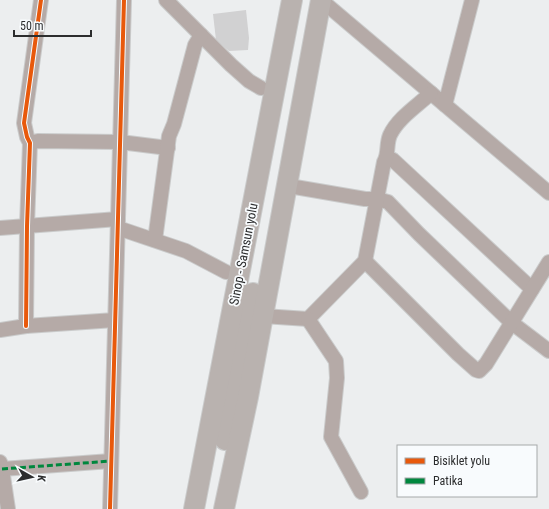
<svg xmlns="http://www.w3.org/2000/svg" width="549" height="509" viewBox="0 0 549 509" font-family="'Roboto Condensed',sans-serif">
<rect width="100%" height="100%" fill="#eceeef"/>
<polygon fill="#d1d1d2" points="246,10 249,38 248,50 229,51 216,40 213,14"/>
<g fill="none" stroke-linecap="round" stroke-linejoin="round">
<g stroke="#cacbcb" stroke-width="16">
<g id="minor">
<polyline points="166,0 231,65 249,81 261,88"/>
<polyline points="321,0 549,193"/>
<polyline points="445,105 472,0"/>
<polyline points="30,143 38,141 120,142 168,148"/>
<polyline points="387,157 393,160 532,289"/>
<polyline points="286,184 295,187 365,199 377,199 388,202 419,234 512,323 549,351"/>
<polyline points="0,228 118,219"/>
<polyline points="118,228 186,251 226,272"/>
<polyline points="155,240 169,136 174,124 195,45 201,35"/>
<polyline points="365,261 458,354 476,370 479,371 486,364 549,262"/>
<polyline points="263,316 308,319"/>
<path d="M308,319l57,-58 19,-99c5,-8 2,-18 6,-27 8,-17 27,-29 41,-42"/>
<polyline points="308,319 336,361 337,378 331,437 361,492"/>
<polyline points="26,326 27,226 30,143 27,137 24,123 41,0"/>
<polyline points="0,330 26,326 115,320"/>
<polyline points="0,462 2,469 8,509"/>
<polyline points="2,469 111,461"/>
<polyline points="110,509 124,0"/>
</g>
</g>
<g stroke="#cacbcb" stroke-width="22">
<g id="highway">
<polyline points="225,440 253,293"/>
<polyline points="194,509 292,0"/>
<polyline points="224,509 248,397 321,0"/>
</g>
</g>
<use href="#minor" stroke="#b5aaa7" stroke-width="14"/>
<use href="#highway" stroke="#b9b2af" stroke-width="20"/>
<polyline stroke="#00873e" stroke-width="3" stroke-dasharray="6 3" stroke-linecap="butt" points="2,469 111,461"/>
<g stroke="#f8fbfd" stroke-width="6">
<g id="cycleway">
<polyline points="26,326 27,226 30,143 27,137 24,123 41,0"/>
<polyline points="110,509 124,0"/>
</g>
</g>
<use href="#cycleway" stroke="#e8590c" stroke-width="4"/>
</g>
<g text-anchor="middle" stroke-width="3.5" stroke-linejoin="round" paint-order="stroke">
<g font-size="13" fill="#2c2d2e" stroke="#f8fbfd">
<text transform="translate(243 254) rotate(-79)" y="5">Sinop - Samsun yolu</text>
</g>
</g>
<rect x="397" y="445" width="140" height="52" fill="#f8fbfd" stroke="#a6a9aa"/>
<rect x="405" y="458" width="20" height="6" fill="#e8590c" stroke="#a6a9aa"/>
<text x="433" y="465" font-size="12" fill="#2c2d2e">Bisiklet yolu</text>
<rect x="405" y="478" width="20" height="6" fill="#00873e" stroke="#a6a9aa"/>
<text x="433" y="485" font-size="12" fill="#2c2d2e">Patika</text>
<g transform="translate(32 477) rotate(98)" stroke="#f8fbfd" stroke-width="3" paint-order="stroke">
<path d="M0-3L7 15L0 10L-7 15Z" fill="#2c2d2e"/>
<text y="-6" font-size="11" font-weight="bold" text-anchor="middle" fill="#2c2d2e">K</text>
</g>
<path d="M14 30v6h77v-6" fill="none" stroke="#2c2d2e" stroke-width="2"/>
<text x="20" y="30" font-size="12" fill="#2c2d2e" stroke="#f8fbfd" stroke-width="3" paint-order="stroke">50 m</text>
</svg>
